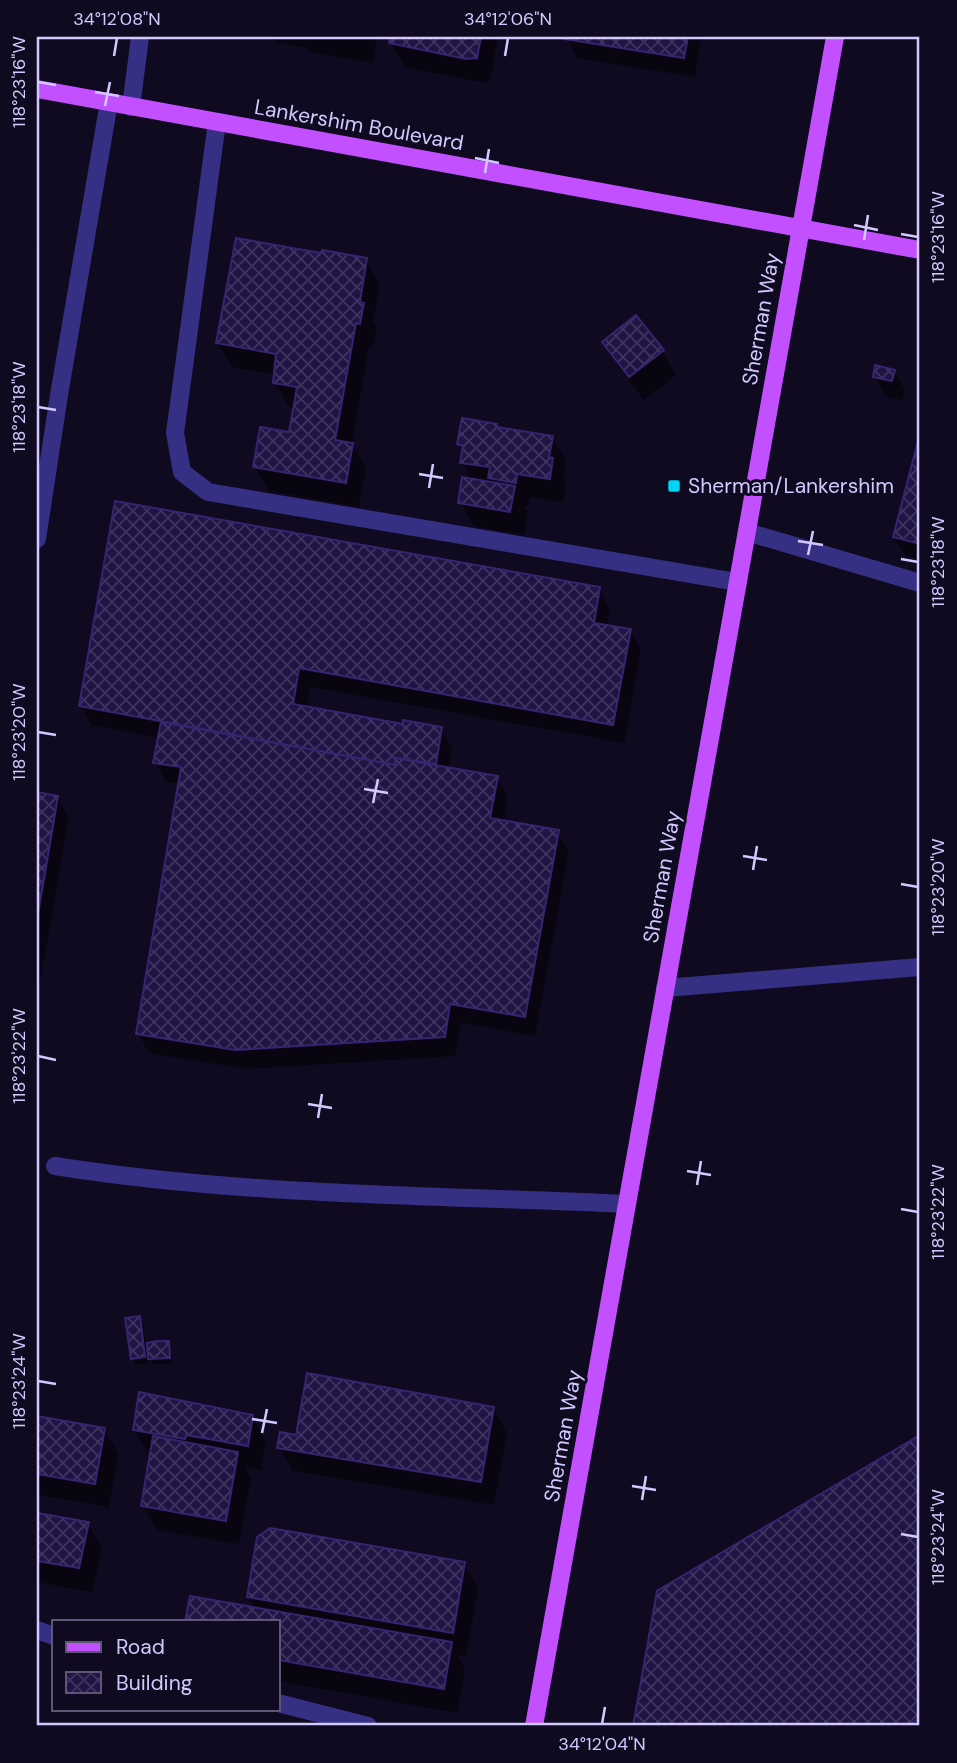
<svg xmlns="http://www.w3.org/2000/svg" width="957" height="1763" viewBox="0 0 957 1763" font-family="'DM Sans',sans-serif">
<defs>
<pattern id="building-cross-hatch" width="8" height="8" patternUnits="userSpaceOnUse" patternTransform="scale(1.75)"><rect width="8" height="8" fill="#1f1443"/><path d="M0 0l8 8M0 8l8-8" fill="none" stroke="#3e355f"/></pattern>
</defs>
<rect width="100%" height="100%" fill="#0f0a20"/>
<g fill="#0007">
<polygon points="274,37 377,37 373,63 310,52 307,48 277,42"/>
<polygon points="392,37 498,37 490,82 481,82 405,67 391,43"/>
<polygon points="566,37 701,37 695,77 577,58"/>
<polygon points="37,238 40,243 37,262"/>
<polygon points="322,255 366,260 380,284 373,322 377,329 373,347 369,346 352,445 366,469 359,507 269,491 255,467 290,434 295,408 289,407 275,382 275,375 232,367 218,343"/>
<polygon points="604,342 662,351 676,375 644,400 618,366"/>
<polygon points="894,371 905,390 902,400 886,397 875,377"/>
<polygon points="498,429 552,437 566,461 563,478 566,484 563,502 530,497 529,506 524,506 528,512 524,535 474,526 460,502 472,481 462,462 464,452 459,444"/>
<polygon points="920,440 920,560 906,556 894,537"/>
<polygon points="599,589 610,608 607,627 630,630 641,650 624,743 310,687 306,709 404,726 441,729 452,748 449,768 497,777 508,797 504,822 557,832 569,851 535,1036 461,1023 455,1056 247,1069 149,1053 138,1033 180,784 166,782 155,763 159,738 92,725 81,706"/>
<polygon points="37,794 57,798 69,817 37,1000"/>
<polygon points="139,1318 143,1324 148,1363 136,1365 133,1359"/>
<polygon points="168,1342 171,1349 172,1364 153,1364 147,1353"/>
<polygon points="493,1408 507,1433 494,1505 293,1471 279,1447 297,1437"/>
<polygon points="252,1416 266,1440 261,1470 245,1467 251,1478 239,1544 157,1530 143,1506 152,1454 148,1453 134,1429"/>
<polygon points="37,1418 104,1429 118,1453 109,1507 37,1495"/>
<polygon points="920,1437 920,1726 635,1726 659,1592"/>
<polygon points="37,1515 88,1524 102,1548 92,1592 37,1582"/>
<polygon points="464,1564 478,1588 466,1657 458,1655 465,1668 457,1713 278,1681 278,1621 187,1621 191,1598 256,1609 248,1597"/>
</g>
<g fill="url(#building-cross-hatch)" stroke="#362471" stroke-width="2">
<polygon points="390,37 481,37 477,58 466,59 389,43"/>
<polygon points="565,37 688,37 684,58 564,39"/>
<polygon points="236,238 321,253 322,250 367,258 360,302 364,303 360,324 356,323 335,440 353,443 346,483 253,467 260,427 289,432 297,387 273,383 276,354 216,343"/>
<polygon points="636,315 664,350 629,377 602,342"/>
<polygon points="875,365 895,370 892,381 873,377"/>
<polygon points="462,418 497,424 497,427 553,436 549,457 553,458 550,479 517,474 516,483 488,478 490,467 460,463 463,446 457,444"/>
<polygon points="920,433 920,544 893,537"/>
<polygon points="462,477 515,486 510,512 458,503"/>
<polygon points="115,501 600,587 594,623 631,629 613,725 299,668 293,704 403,724 403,720 442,727 436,764 395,758 395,765 79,706"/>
<polygon points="161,722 395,765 395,758 498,776 490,818 559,830 525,1017 450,1004 445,1037 235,1050 136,1034 181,767 153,763"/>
<polygon points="37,792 58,796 37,920"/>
<polygon points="140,1316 145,1357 131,1359 125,1318"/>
<polygon points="157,1341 169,1341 170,1358 148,1359 147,1343"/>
<polygon points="307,1373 494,1407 481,1482 277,1448 280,1432 296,1435"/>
<polygon points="139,1392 253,1415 248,1446 186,1435 185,1439 133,1430"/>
<polygon points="37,1416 105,1428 95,1484 37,1474"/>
<polygon points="920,1435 920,1718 907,1726 633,1726 657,1591"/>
<polygon points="153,1436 238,1452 226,1521 141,1506"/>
<polygon points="37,1513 89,1522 79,1568 37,1561"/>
<polygon points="270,1528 465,1562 453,1633 247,1597 257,1537"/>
<polygon points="190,1596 452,1642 444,1689 278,1660 278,1621 185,1621"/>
</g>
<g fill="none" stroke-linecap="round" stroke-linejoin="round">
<g stroke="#363084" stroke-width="18">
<polyline points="131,107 140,37"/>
<polyline points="217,122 175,433 182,472 208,492 737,582"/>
<polyline points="747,532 920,583"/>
<polyline points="37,539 59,395 109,102"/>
<polyline points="665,988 920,967"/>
<path d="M55,1166c189,30 382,29 572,38"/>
<polyline points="37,1630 54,1636"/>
<polyline points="278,1703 368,1726"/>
</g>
<g stroke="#c350ff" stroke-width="18">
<polyline points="37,89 920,250"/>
<polyline points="534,1726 835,37"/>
</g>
</g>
<path fill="none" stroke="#d1c9ff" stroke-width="2.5" d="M114,56l3,-18M505,56l3,-18M38,82l18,3M95,92l24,4M105,106l5,-24M475,158l24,5M485,173l4,-24M854,225l24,5M901,234l17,3M864,240l4,-25M38,407l18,3M419,474l24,4M429,488l4,-24M798,541l25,4M808,555l5,-24M901,559l17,3M38,732l18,3M364,789l24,4M373,803l5,-24M743,856l24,4M753,870l4,-24M901,884l17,3M38,1056l18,4M308,1104l24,4M318,1118l4,-24M687,1171l24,4M697,1185l4,-24M901,1209l17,3M38,1381l18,3M252,1419l25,4M262,1433l5,-24M632,1486l24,4M642,1500l4,-24M901,1534l17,3M602,1724l3,-17"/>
<rect fill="#00d4f4" stroke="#0f0a20" stroke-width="2.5" x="667" y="479" width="14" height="14" rx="3.5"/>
<g text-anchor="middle" stroke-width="6" stroke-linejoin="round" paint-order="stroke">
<g font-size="21" fill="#d1c9ff" stroke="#0f0a20">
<text transform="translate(359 125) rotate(10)" y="7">Lankershim Boulevard</text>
<text transform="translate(761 319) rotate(-80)" y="7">Sherman Way</text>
<text transform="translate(662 877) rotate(-80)" y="7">Sherman Way</text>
<text transform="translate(563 1436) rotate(-80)" y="7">Sherman Way</text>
</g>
<g font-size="21" fill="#d1c9ff" stroke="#0f0a20" text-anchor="start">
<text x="688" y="493">Sherman/Lankershim</text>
</g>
</g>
<rect width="957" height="1763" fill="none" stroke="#0f0a20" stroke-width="77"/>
<rect x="52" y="1620" width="228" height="91" fill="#0f0a20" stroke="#5d5679" stroke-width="2"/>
<rect x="66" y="1642" width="35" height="10" fill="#c350ff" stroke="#5d5679" stroke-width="2"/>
<text x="116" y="1654" font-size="21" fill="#d1c9ff">Road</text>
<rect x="66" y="1672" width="35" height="21" fill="url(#building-cross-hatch)" stroke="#5d5679" stroke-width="2"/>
<text x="116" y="1690" font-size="21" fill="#d1c9ff">Building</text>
<rect x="38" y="38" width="880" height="1686" fill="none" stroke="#d1c9ff" stroke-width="2.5"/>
<g font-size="18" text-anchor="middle" fill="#d1c9ff">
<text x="117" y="25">34°12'08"N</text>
<text x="508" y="25">34°12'06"N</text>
<text transform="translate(19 82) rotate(-90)" y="6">118°23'16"W</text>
<text transform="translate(938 237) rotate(-90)" y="6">118°23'16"W</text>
<text transform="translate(19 407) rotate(-90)" y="6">118°23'18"W</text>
<text transform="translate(938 562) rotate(-90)" y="6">118°23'18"W</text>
<text transform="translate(19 732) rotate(-90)" y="6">118°23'20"W</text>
<text transform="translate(938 887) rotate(-90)" y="6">118°23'20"W</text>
<text transform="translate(19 1056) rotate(-90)" y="6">118°23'22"W</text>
<text transform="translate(938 1212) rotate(-90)" y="6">118°23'22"W</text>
<text transform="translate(19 1381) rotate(-90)" y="6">118°23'24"W</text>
<text transform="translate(938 1537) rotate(-90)" y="6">118°23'24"W</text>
<text x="602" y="1750">34°12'04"N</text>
</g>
</svg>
